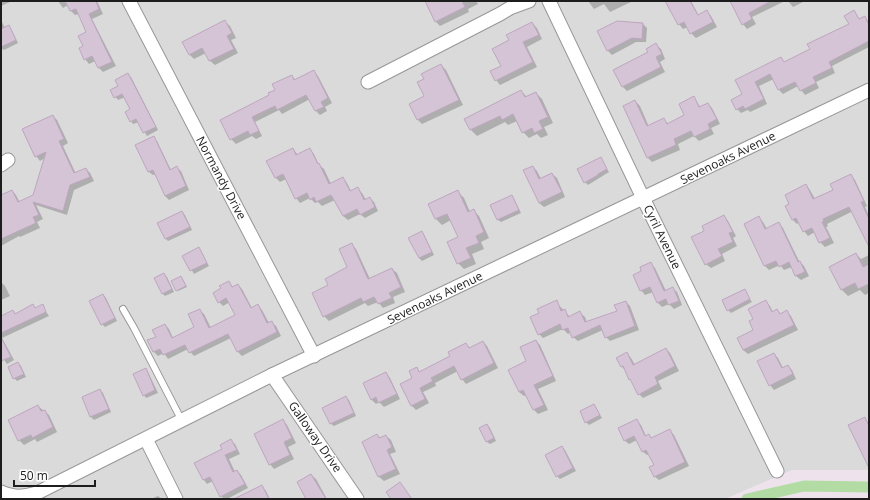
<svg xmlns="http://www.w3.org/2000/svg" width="870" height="500" viewBox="0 0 870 500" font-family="'Open Sans',sans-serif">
<rect width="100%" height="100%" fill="#eee3ec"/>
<polygon fill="#dbdadb" points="1,1 869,1 869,470 792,470 725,499 1,499"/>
<g fill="#0003">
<polygon points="1,1 10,1 10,2 1,6"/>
<polygon points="58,1 97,1 103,14 92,19 116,66 103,72 99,68 95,61 89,64 85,59 88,32 79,14 75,15 71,11 68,5 63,8"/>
<polygon points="426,1 476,1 478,4 468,9 469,12 440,26 436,22"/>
<polygon points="588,1 633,1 610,12 604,4 594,9"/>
<polygon points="667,1 691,1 699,16 707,12 711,16 717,27 696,38 691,33 688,27 683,29 679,24"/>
<polygon points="731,1 785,1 752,17 756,24 747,29 743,24"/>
<polygon points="788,1 802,1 803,2 793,7"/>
<polygon points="854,12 860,20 865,18 869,22 869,47 832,66 835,73 816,82 819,88 805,95 798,86 783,94 779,90 774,79 759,86 767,104 750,112 748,110 741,113 737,109 743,94 736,80 781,59 785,63 811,50 850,25"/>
<polygon points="1,20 5,28 9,26 11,29 18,43 4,50 1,48"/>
<polygon points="225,22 230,26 236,38 231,40 238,53 215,65 210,61 206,53 194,59 189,54"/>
<polygon points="618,22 643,24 647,28 646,42 636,42 612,55 608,51"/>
<polygon points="532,23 537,28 542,39 527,47 537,67 500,85 496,80 492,72 502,67 510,41"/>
<polygon points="656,45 661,49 665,59 660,62 665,72 627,91 622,86"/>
<polygon points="441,65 446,70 463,105 422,124 418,120 426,97"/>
<polygon points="314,72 318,76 332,103 325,107 327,111 320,115 316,111 310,99 282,114 279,110 255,122 262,136 256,139 252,136 236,144 231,139 271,96 291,76 296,80"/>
<polygon points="128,75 131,77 158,130 147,136 139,122 133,124 131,121 131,110 125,97 118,100 111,90 119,86"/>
<polygon points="521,91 527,97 536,93 542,99 553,123 544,127 548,135 541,138 537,134 529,138 523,132 517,121 508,125 505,122 477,136 471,130 466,119"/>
<polygon points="694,98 701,108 708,104 712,108 720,124 711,128 714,134 699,141 694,136 678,144 680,150 652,162 648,158 635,101 640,106 649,127 664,120 669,124 686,116"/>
<polygon points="53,116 57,120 68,143 63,146 76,174 86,169 90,173 94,181 74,190 67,215 36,205 43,219 37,222 40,228 20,237 19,236 1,246 1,196 12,191 16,195 20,203 34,196 45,158 40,161 36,156"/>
<polygon points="153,138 157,141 171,170 177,168 181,171 189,190 169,200 165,196 156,174 153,175 149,172 137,146"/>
<polygon points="293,149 298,155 309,149 314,154 319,165 324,169 331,184 343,178 347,183 351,191 357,188 362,193 366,200 369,198 374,202 378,211 365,218 360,214 348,220 343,216 335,200 322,206 318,202 315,203 310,198 300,203 296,198 286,179 280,182 276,178 268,162"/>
<polygon points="600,158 609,172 588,185 585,182"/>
<polygon points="533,167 537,171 541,179 552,174 557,178 565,197 544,207 539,203"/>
<polygon points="851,175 855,180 867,206 865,207 869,216 869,233 853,211 827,224 828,226 826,227 834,243 825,247 820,242 815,232 808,236 804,231 799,222 797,224 792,219 791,205 806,185 810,190 815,199 834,190"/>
<polygon points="458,192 464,198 470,212 473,210 479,216 489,238 481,242 484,249 472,254 476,264 464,269 458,263 459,237 451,220 442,225 436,219 430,204"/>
<polygon points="512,196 514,199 521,213 501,222 498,220 491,206"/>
<polygon points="182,212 185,215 192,230 168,241 165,238"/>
<polygon points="724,216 728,221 736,236 733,238 737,246 722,254 725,261 711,268 706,264 705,231"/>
<polygon points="759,218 763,222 767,229 779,224 783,228 799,261 804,266 809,276 801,280 796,276 792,267 784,270 780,265 769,270 765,266 745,224"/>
<polygon points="422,232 424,235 434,255 422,261 419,258"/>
<polygon points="352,245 356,249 370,279 392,269 397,273 405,292 393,297 395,303 383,308 378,302 368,306 365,303 329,321 324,316 313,294 329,286 348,268"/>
<polygon points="199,248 209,266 194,274 184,256"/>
<polygon points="856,254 861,259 869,255 869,293 865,295 860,290 848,296 842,290 830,267"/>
<polygon points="651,264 655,268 666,291 672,288 677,292 682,305 674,309 669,304 662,307 658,303 653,292 645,295 641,290 643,271"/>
<polygon points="164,274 167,277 174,292 165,296 162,293"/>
<polygon points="182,278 187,287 178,291 177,290"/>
<polygon points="1,282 5,286 10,296 1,300"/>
<polygon points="229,282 233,287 238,285 242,289 252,308 258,305 262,310 269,323 271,322 276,326 281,336 242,356 238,352 231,338 194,356 188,349 168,359 164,353 158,356 154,352 149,341 157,337 165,325 169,329 173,338 195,327 199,310 204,314 211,328 237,316 230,302 223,306 219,302 222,289"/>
<polygon points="744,290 752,302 731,313 728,310"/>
<polygon points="103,295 106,298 117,321 105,327 102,324"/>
<polygon points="556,302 570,317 580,313 585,317 587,323 618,311 626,302 630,306 639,330 610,341 606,337 603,330 578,341 573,337 571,332 568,334 563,329 543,338 539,334 540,313"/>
<polygon points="766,302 770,306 773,312 777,310 781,314 787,312 791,316 798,330 748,354 743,350 755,331 755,320"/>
<polygon points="33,306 36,309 42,306 49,316 2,338 14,360 7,364 1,355 1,317 13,311 16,314"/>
<polygon points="536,341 540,345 556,381 538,389 548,410 538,414 534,410 527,395 524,396 519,392 528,361"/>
<polygon points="483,342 487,346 498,368 466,384 462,379 458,371 435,383 436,386 423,392 429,403 416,410 411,405 413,379 416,368 420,372 451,357 466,344 470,348"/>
<polygon points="666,349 670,353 679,371 658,381 662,389 643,398 639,394 626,371 622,367 627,353 631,358 635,365"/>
<polygon points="774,354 778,358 783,368 788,366 792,370 796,379 774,390 770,385"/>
<polygon points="18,363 21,366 26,377 17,381 14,378"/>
<polygon points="145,369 148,372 158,393 146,398 144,395"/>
<polygon points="386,373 390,378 400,399 384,407 379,402 376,404 371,399"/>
<polygon points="100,390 103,393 111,412 94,420 91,417 83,397"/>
<polygon points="346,398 349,400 356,416 334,426 331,424 324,408"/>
<polygon points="594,405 602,418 589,425 586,422"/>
<polygon points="38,406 49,415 57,432 37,442 35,439 24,445 19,440"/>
<polygon points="636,420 641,425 646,436 649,435 652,439 670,431 674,435 689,466 659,480 654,476 655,465 650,454 647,455 642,451 637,440 629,444 624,440"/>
<polygon points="283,421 287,425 296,443 288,447 294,459 274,469 270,464"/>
<polygon points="487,425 490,428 496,441 490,444 487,442"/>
<polygon points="377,435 381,439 386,436 391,440 396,452 390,454 400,474 384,481 379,477 363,442"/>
<polygon points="231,441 235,444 240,454 229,459 235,472 237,471 241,475 248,488 227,499 224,499 221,496 213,481 207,484 204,480 195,463 223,450"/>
<polygon points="562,447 565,450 576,471 560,479 557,476"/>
<polygon points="311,475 316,479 327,499 307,499"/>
<polygon points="262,486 266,491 270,499 249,499"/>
<polygon points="158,496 162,499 151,499"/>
</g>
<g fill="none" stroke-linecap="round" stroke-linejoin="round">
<polyline stroke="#b3dca4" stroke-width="11" points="747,499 804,486 869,487"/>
</g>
<g fill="#d4c4d5" stroke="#bea6c0">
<polygon points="65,1 96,1 99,9 89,14 112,62 98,68 92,56 84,60 79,48 83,46 78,36 86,32 76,9 70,11"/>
<polygon points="425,1 462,1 465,7 435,22"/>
<polygon points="665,1 690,1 698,15 707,10 713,22 690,34 684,22 678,25"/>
<polygon points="730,1 771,1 749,13 752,19 742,25"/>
<polygon points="854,10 859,19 865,16 869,25 869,41 829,62 832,68 813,77 816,83 800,91 795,82 778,90 770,74 755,82 764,99 745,109 743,106 736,110 731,100 742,94 735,80 781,57 784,62 810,49 807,44 849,24 844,16"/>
<polygon points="225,20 232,33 227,36 234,49 209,61 202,48 189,55 182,42"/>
<polygon points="617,21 643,23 642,39 632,38 607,51 597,31"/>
<polygon points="532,22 539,35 523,42 533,62 495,81 490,71 501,66 492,49 509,40 506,35"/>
<polygon points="9,25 16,40 1,47 1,29"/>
<polygon points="656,43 662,54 656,57 661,67 622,87 613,70 648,52 646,49"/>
<polygon points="441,64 459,100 417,120 409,104 424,96 417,82 424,79 421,74"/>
<polygon points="314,70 328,98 321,102 324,107 315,111 306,95 277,110 275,106 252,117 259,131 250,135 248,131 230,140 220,120 269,95 268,93 275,90 272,84 292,75 294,80"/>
<polygon points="128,73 156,127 143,133 136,119 130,122 125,112 130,109 122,94 114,98 110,90 118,86 115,80"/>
<polygon points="521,90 525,97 536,92 548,117 539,121 543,129 534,133 532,128 522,133 513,114 502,120 500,116 470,130 464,119"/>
<polygon points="694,96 699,107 708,103 717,119 708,124 710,129 694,137 691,131 674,139 676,145 647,158 623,106 635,100 647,126 664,118 667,124 684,115 679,104"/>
<polygon points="53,115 64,139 59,141 74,173 86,168 90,177 70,185 63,211 33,202 39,215 33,217 36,223 1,239 1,195 12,190 18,202 33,195 46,152 35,157 22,129"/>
<polygon points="154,136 170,170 177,166 186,186 165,196 153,170 148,172 135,145"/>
<polygon points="293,148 296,155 310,148 318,164 319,163 329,184 343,177 350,191 358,187 364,200 370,197 375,207 360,215 357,209 343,216 331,195 316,202 314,197 310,200 307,193 295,199 283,174 275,178 266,161"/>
<polygon points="601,157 607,169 598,174 598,175 584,183 577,169"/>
<polygon points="533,166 539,179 552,173 562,192 539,203 523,170"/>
<polygon points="851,174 864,201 861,202 869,219 869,247 849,207 823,219 824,221 822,222 830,238 819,243 812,228 803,232 796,218 792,220 785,206 789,204 785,195 806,184 813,199 833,190 830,184"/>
<polygon points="458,190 468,212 474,209 484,232 476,236 479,243 466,248 471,258 457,264 447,242 458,237 447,214 435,219 428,204"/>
<polygon points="512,195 519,210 497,220 490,205"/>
<polygon points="182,211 190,227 165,239 157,223"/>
<polygon points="724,215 733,232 729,233 733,242 718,249 722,256 705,265 691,237 704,231 702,226"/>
<polygon points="759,216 765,229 779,222 798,262 800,261 805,272 795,276 789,262 779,267 776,261 764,266 744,224"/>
<polygon points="422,231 432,252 419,258 408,238"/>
<polygon points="352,243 368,279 392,268 401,287 389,293 392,298 378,304 374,297 363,302 361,298 323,317 312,293 328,285 325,279 347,267 339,249"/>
<polygon points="199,247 207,263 190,271 182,256"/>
<polygon points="856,253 863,267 869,264 869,284 858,289 855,283 841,290 829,267"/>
<polygon points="651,262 664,291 673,287 679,301 668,305 666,299 657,303 650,287 640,291 633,275 641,271 640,267"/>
<polygon points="164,273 172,289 162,294 154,278"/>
<polygon points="181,276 186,286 176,291 171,281"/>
<polygon points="229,281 232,287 238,284 251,308 258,304 267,323 272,321 277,332 237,352 228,334 189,353 185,345 163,355 160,349 153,352 147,340 156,337 152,330 165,324 172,338 194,327 188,314 200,309 209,328 235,315 226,298 218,303 213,293 221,288 219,286"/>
<polygon points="745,289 750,299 727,311 722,300"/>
<polygon points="103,294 115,318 101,325 89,301"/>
<polygon points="557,300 561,311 565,309 568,317 580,311 585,322 617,311 614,305 626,301 635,326 605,338 600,325 572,338 568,328 562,330 560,324 538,335 530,317 539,313 537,309"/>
<polygon points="766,300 772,312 777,309 780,314 787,310 794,325 743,350 737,338 753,330 749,321 753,319 748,309"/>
<polygon points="33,304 35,308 43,304 46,312 1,333 1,316 13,310 15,314"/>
<polygon points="1,337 11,357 1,361"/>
<polygon points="536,340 553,376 534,385 544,405 533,410 523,390 519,392 508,370 526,361 520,347"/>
<polygon points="483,341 494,363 461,380 454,366 431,378 433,381 420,388 425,399 411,406 400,384 412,378 409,371 417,367 419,372 450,356 448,352 466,343 469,348"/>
<polygon points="666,348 675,366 655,377 658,384 638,395 630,379 629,380 623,366 621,367 616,358 627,352 633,365"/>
<polygon points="774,353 782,368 788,365 793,374 769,386 757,361"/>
<polygon points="18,362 24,374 13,379 8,367"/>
<polygon points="146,368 155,390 143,396 133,374"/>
<polygon points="386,372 397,394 378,403 376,397 371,400 363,383"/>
<polygon points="100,389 109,409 90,417 82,397"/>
<polygon points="346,396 354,413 330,424 322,408"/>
<polygon points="594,404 600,415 585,423 580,411"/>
<polygon points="38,405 41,411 45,410 53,427 32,438 31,435 18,441 8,420"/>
<polygon points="865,417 869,426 869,468 848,425"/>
<polygon points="283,419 292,438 284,442 290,455 269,465 254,434"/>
<polygon points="637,419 645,436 649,434 651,438 670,429 685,462 654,477 649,467 654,465 646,450 642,452 634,436 624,441 618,428"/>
<polygon points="487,424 494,438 486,442 479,428"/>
<polygon points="377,434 379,438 386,435 392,447 387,450 396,469 378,477 362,442"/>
<polygon points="231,439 237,450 225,455 233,472 237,470 245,484 220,497 210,477 203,480 194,463 222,449 220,445"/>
<polygon points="562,446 573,468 556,477 545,455"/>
<polygon points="311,474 326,499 306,499 297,482"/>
<polygon points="400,482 412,499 391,499 386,492"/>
<polygon points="262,485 269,499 234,499"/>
</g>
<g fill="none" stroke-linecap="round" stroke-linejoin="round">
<g stroke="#979797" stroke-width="8">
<polyline id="service" points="123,309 134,328 182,421"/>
</g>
<g stroke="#979797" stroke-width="15">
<g id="minor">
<polyline points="129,1 314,356"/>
<polyline points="549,1 643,198 777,471"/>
<polyline points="368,82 500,14 510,8 529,1"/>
<polyline points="1,165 8,160"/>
<polyline points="272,375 357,499"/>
<polyline points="146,439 176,499"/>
<path d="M1,492c15,6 21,5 36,1l235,-118 597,-285"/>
</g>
</g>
<use href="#service" stroke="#fff" stroke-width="6"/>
<use href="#minor" stroke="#fff" stroke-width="13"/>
</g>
<g text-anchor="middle" stroke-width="3" stroke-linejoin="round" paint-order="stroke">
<g font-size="12" fill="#1d1d1d" stroke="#fff">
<text transform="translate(728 158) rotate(-26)" y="4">Sevenoaks Avenue</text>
<text transform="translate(221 178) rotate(62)" y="4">Normandy Drive</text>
<text transform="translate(662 237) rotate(64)" y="4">Cyril Avenue</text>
<text transform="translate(435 298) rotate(-26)" y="4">Sevenoaks Avenue</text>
<text transform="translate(315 437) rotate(55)" y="4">Galloway Drive</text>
</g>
</g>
<rect width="870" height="500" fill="none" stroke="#1d1d1d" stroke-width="4"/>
<path d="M14 480v6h81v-6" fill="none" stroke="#1d1d1d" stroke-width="2"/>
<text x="20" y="480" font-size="12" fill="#1d1d1d" stroke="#ffffff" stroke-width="3" paint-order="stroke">50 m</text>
</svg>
